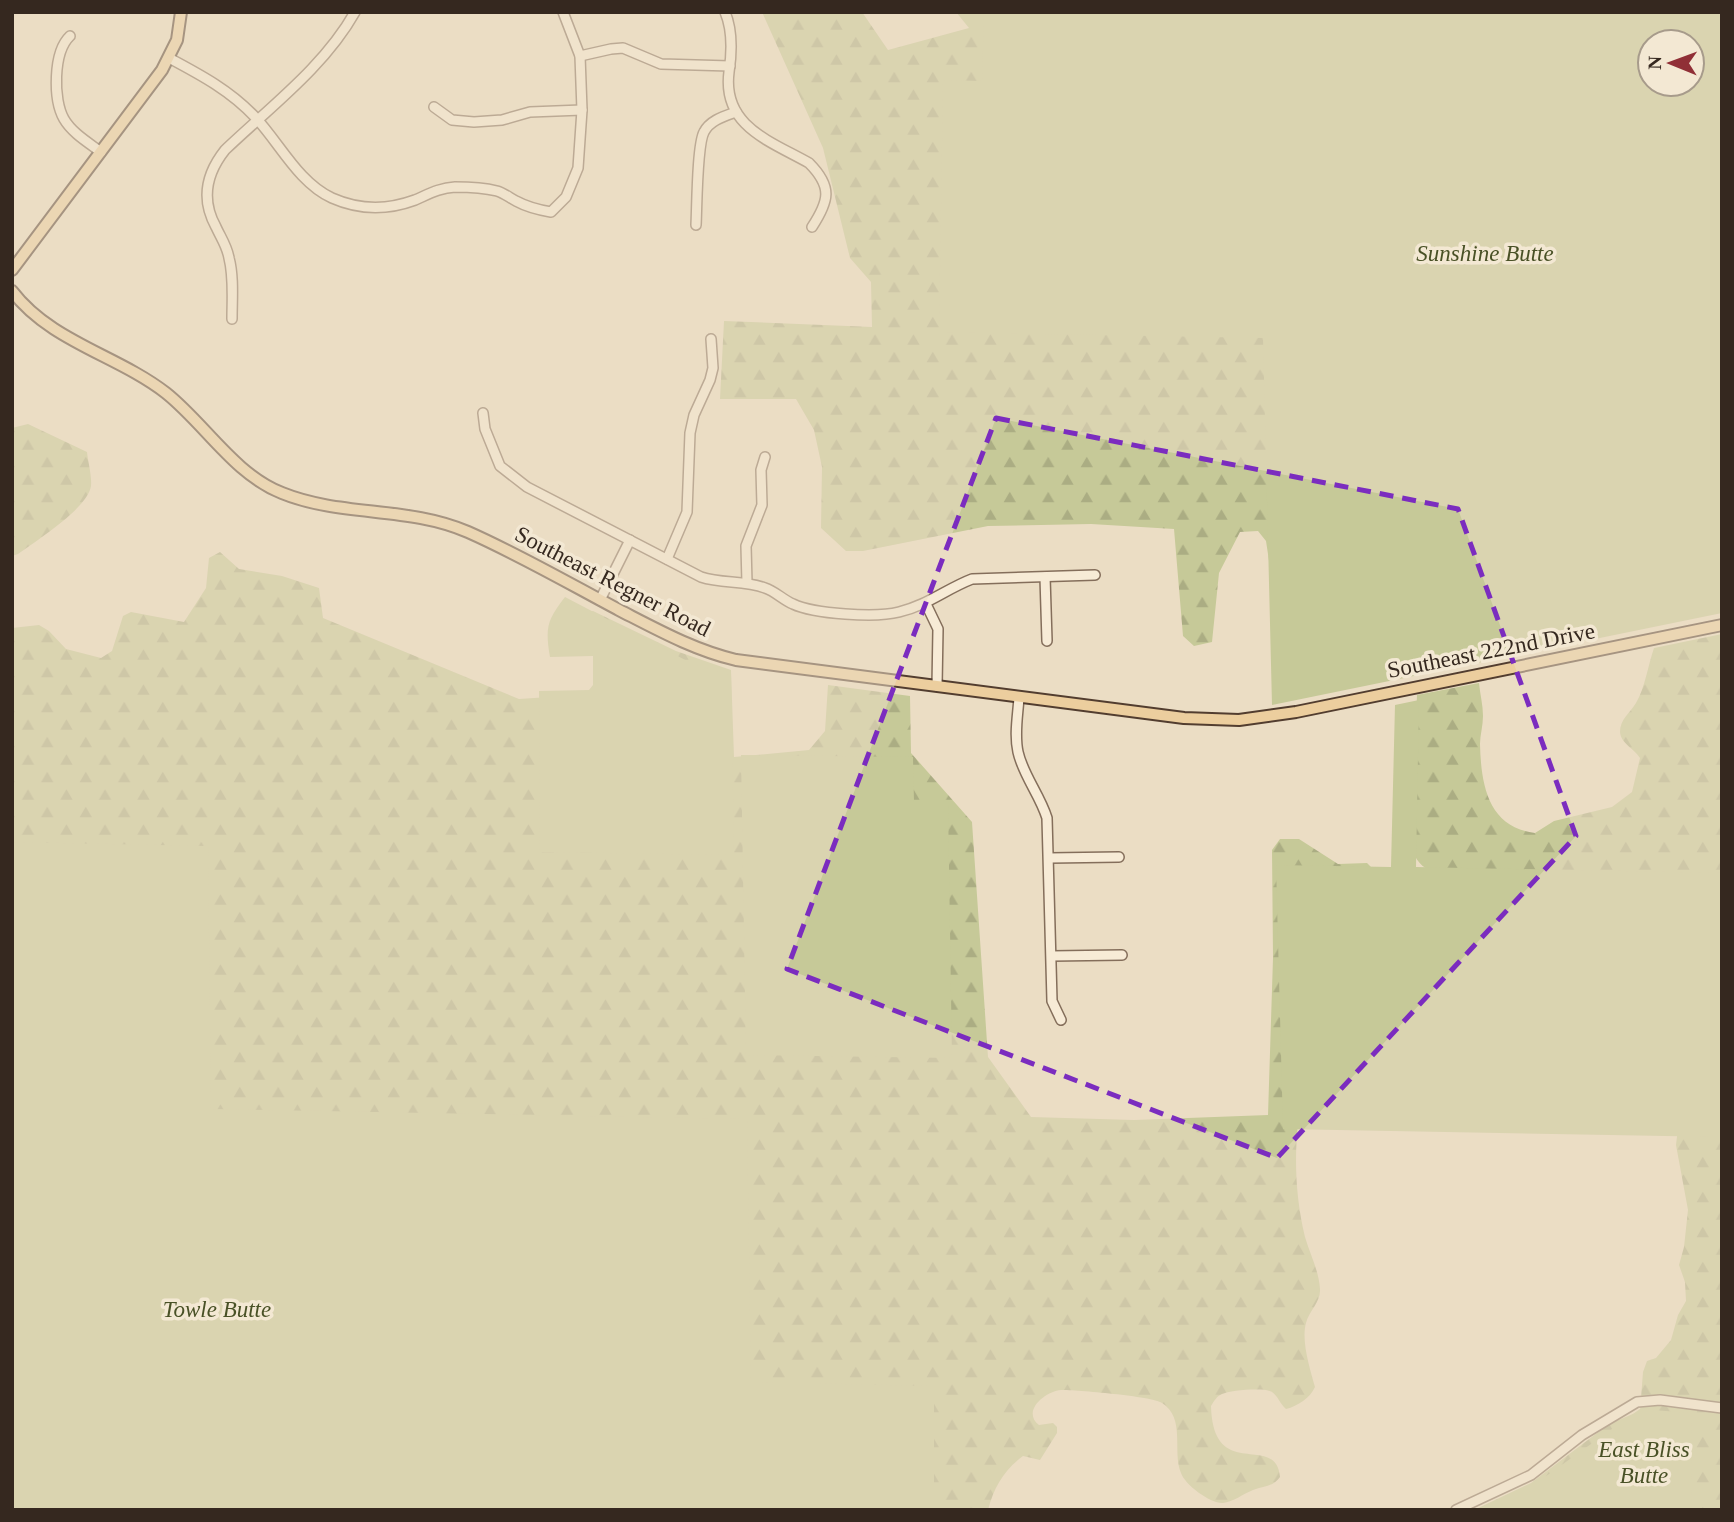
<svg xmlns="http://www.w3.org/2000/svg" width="1734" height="1522" viewBox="0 0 1734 1522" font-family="Georgia,serif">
<defs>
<pattern id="forest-firs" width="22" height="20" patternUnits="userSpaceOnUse" patternTransform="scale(1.75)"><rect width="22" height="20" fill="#c6c998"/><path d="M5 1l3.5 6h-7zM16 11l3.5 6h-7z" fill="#abad83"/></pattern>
</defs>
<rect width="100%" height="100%" fill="#ebddc4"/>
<g fill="url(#forest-firs)" fill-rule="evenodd">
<path d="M762,12h100l26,38 81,-22 -13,-16h766v358l-449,217 -7,-46 -8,-10 -18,1 -21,41 -7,69 -18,4 -11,-10 -9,-107 -83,-5 -103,2 -125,25h-17l-25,-23 1,-61 -8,-37 -18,-31h-76l4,-78 148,6 -1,-45 -21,-24 -27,-110zM1650,42h42v42h-42z"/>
<path d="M28,424l59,28c1,10 5,24 4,34 -3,22 -55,55 -73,68l-6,2v-128z"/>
<path d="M220,552l19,17 43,7 37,12 4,30 196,81 75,-5 1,-40 -11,-41 9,-2 83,40 55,19 3,87 75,-7 16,-19 3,-46 82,11 1,57 61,69 16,235 43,60 103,3 134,-5 5,-157 -1,-108 8,-11h19l39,25 29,-1 4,4 -73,257c-4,37 -2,76 7,113 5,17 14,34 15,52 1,13 -11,22 -14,34 -5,18 4,46 9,64 -5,11 -17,19 -29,22 -6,-5 -8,-13 -14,-17 -6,-5 -42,-2 -50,2 -5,2 -8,7 -11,12 2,78 65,25 69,71 -7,10 -16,9 -27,13 -10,4 -20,12 -30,13 -12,1 -38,-18 -42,-30 -9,-22 5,-55 -19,-70 -10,-7 -86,-13 -101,-13 -15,1 -40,21 -22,35l14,-2 4,4v6l-17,27 -17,-4c-19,14 -29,31 -35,54h-976v-882l27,-3 10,6 17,18 35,9 11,-7 11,-35 8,-4 53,10 22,-34 3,-30z"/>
<path d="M1722,634v246l-292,-9c-12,-7 -16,-14 -19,-27l6,-149 62,-12c1,11 4,22 4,33 0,10 -3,19 -3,28 1,41 8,83 55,89l19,-12 58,-14 20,-15 8,-34c-6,-10 -19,-14 -20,-26 0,-13 10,-19 16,-29 9,-15 12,-38 18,-55z"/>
<polygon points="1722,1057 1722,1510 1474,1510 1531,1483 1609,1424 1640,1411 1643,1372 1647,1361 1656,1358 1671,1340 1678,1315 1686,1301 1685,1282 1679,1265 1684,1247 1688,1210 1676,1145 1678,1128"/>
</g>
<g fill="#c6c998" fill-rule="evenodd">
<path d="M984,12h738v601l-450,92 -9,-367 -324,-6 4,-252 39,1zM1650,42h42v42h-42z"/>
<path d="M565,597l126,66 40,12 3,180 -194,-3 -1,-161 50,-1 4,-5v-29l-43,1c-5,-29 -3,-37 15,-60z"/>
<polygon points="1419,700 1416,867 1722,873 1722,1137 1283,1129 1276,865 1391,867 1395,705"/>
<polygon points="741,755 913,757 914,802 948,802 952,1058 746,1055"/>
<polygon points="12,842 208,846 211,1109 747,1119 751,1382 934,1386 934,1510 12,1510"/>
<polygon points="1640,1409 1692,1413 1691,1510 1486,1510 1528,1489"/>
</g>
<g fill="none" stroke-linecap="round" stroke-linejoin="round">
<g stroke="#846e5b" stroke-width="12">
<g id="minor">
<path d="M725,12c8,19 7,40 4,60 -7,54 41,69 80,91 24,24 20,38 3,64"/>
<path d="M70,36c-17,16 -17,64 -6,83 8,14 25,24 37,33"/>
<polyline points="580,56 611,49 623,48 661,64 730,66"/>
<path d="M169,58c32,17 62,33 87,60 24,26 43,65 76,80 27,12 56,12 83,2 14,-6 24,-12 40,-13 13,0 30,1 42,4 7,2 13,7 19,10 11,6 23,9 35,11l15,-15 12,-29 4,-58 -2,-54 -17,-44"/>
<polyline points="434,107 452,120 474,122 502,120 530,112 582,110"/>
<path d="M696,225c1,-18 1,-80 8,-93 6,-12 21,-16 32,-20"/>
<path d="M232,319c0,-20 2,-42 -3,-61 -2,-12 -8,-20 -13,-31 -15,-27 -10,-53 9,-77 45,-43 99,-83 130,-138"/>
<path d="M483,413l2,16 15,37 27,21 174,90c21,7 43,3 64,11 10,3 18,12 28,16 21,10 83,14 106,8 29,-7 47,-23 73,-33l123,-4"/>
<polyline points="667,559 687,512 690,433 694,415 710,380 713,368 711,339"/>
<polyline points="1045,577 1047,641"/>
<polyline points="747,583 746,546 762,505 761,470 765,457"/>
<polyline points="600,600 630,540"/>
<polyline points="926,604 938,629 937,686"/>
<path d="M1019,697c-1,18 -5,37 -1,55 5,23 22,43 29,66l5,183 9,19"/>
<polyline points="1050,858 1119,857"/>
<polyline points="1052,956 1122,955"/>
<polyline points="1456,1510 1531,1475 1582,1435 1637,1402 1660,1400 1722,1408"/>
</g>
</g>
<g stroke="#523d2f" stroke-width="14">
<g id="major">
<polyline points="12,270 162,70 177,40 181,12"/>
<path d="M12,291c39,51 105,64 154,102 39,31 68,81 116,100 59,24 127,13 186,39 52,23 102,52 151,78 39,20 75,40 117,50l448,58 55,2 57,-8 426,-87"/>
</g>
</g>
<use href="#minor" stroke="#f7ebd6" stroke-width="9"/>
<use href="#major" stroke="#ecce9e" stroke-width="10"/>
</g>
<path d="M0 0H1734V1522H0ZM996,418l462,91 118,327 -299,322 -490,-189z" fill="#ebddc4" fill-opacity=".55" fill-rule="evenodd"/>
<path fill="none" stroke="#7b2cbf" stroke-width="5" stroke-dasharray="14 9" stroke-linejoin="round" d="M996,418l462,91 118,327 -299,322 -490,-189z"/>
<g text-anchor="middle" stroke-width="7" stroke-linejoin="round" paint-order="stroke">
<g font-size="23" font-style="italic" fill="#495126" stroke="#f3e8d3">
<text x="1485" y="261">Sunshine Butte</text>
<text x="217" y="1317">Towle Butte</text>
<text x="1644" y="1457">East Bliss<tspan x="1644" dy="26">Butte</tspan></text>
</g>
<g font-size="23" fill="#35281f" stroke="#f3e8d3">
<text transform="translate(613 581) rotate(27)" y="8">Southeast Regner Road</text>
<text transform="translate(1491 650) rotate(-11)" y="8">Southeast 222nd Drive</text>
</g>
</g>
<rect width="1734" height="1522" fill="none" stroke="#35281f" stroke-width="28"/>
<g transform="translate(1671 63) rotate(271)"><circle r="33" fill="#f3e8d3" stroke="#a79b8b" stroke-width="2"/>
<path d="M0-5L12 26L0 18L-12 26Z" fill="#902f36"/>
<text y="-10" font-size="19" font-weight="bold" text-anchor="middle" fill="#35281f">N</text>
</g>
</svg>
